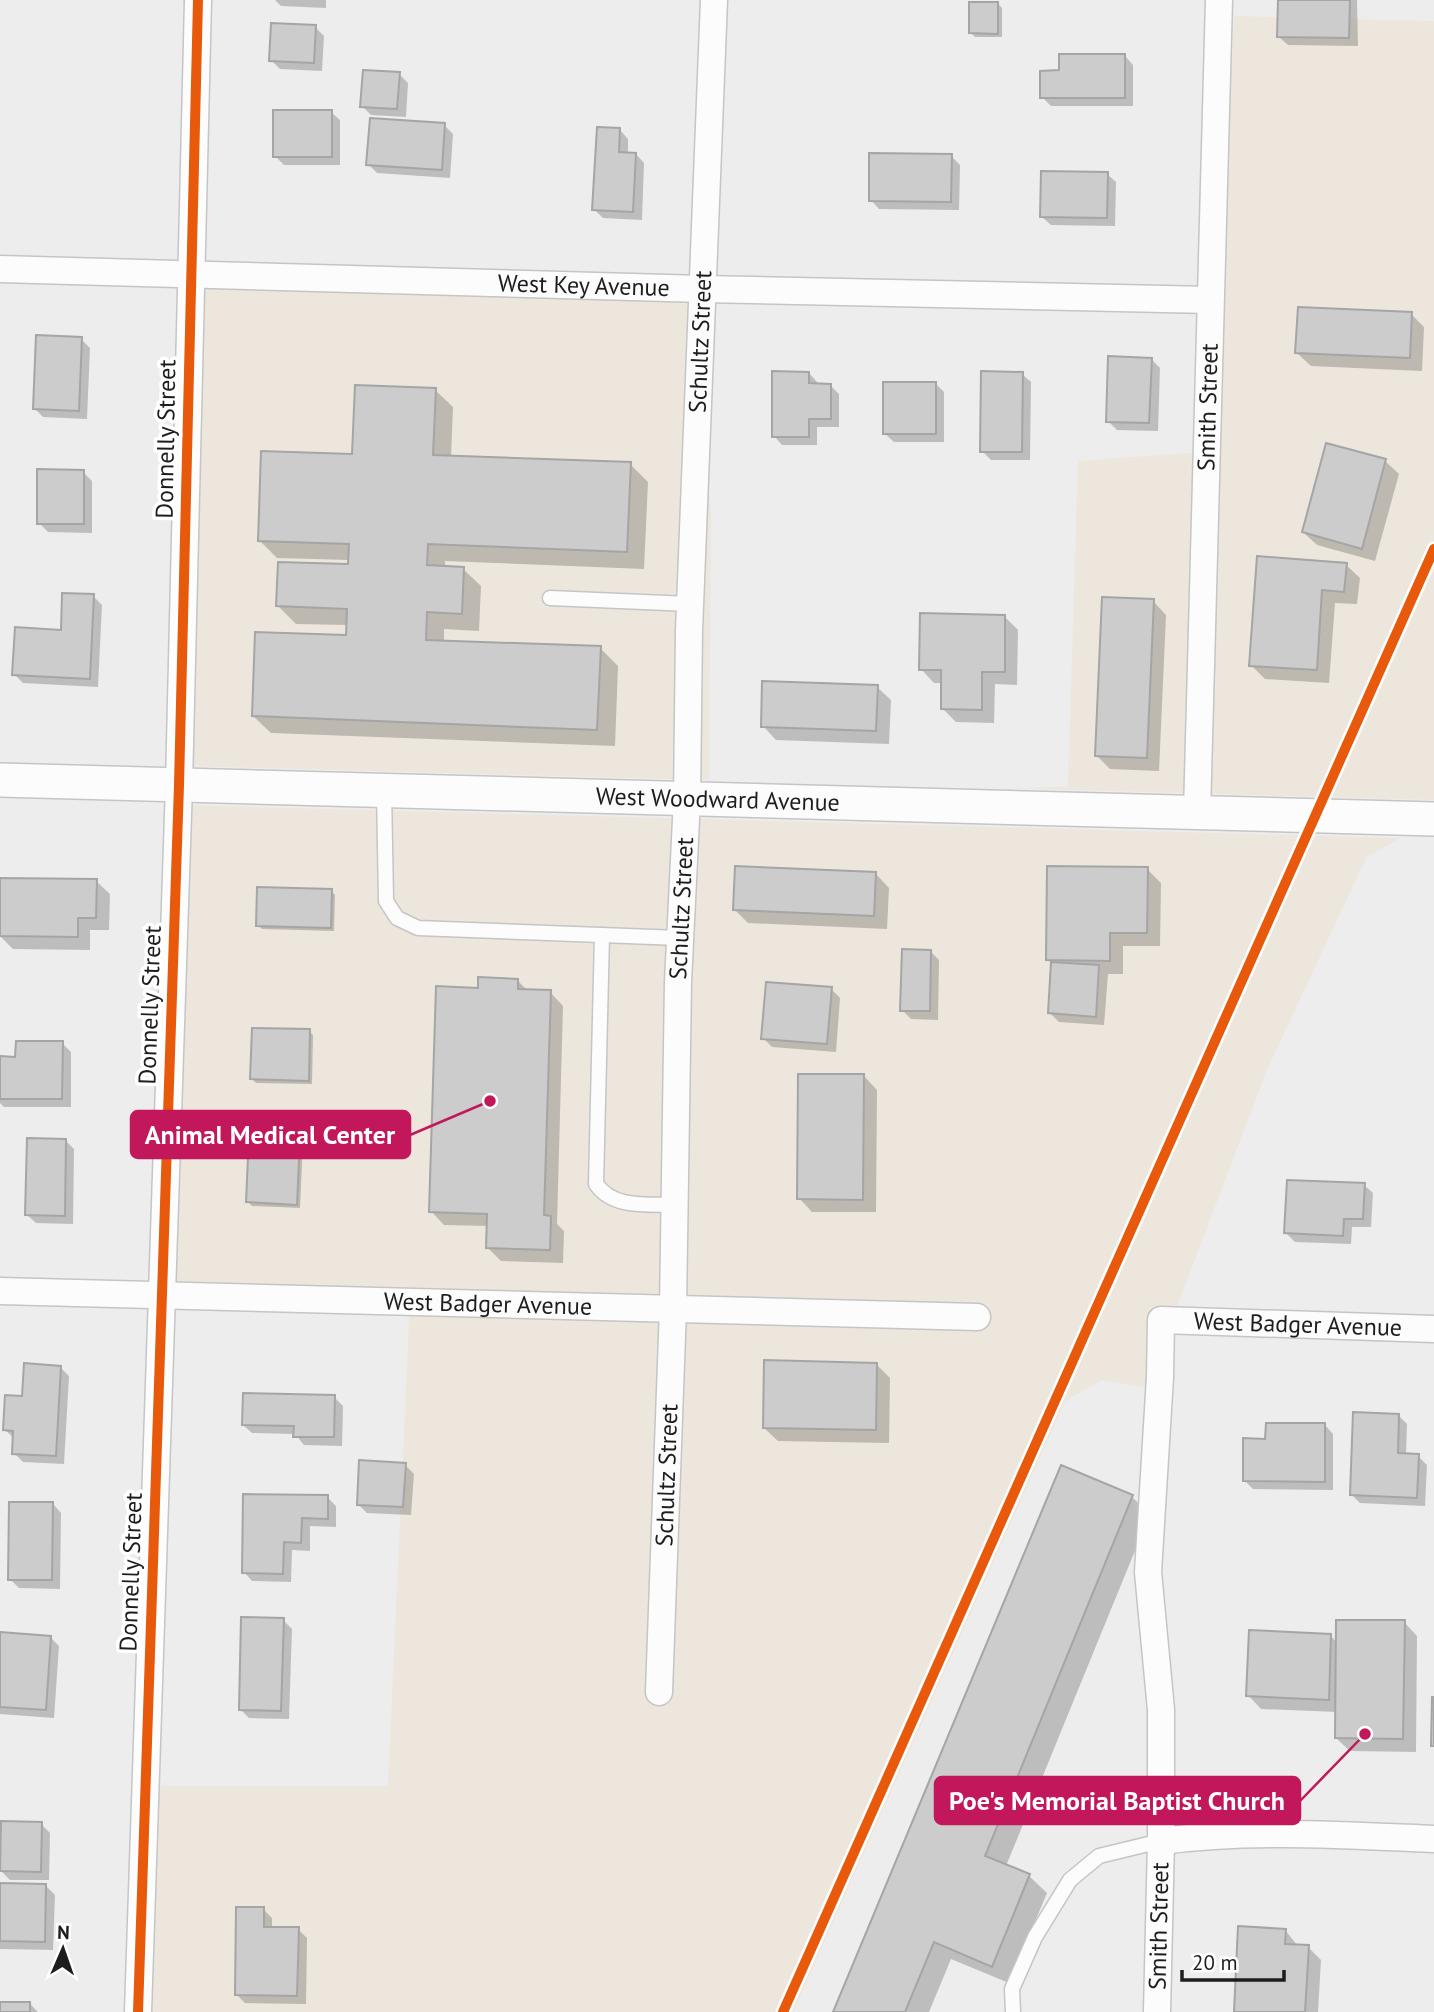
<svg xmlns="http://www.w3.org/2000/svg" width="1434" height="2012" viewBox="0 0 1434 2012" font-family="'PT Sans',sans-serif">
<rect width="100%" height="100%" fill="#ededee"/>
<g fill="#ede6dc">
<polygon points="1234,16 1434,21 1434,800 1008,788 1068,787 1078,461 1214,451"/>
<polygon points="203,271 711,293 706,458 711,517 709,780 185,766"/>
<polygon points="184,805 1400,838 1366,858 1267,1070 1146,1388 1101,1380 1065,1401 793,2012 134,2012 138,1786 388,1786 410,1298 166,1301"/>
</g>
<g fill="#0003">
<polygon points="275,0 326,0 326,8 281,6"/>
<polygon points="1280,0 1357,0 1358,46 1288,45 1279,37"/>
<polygon points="998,4 1002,8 1002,37 975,37 971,33"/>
<polygon points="315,27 324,36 322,71 280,69 271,60"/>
<polygon points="1125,56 1133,65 1133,106 1051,106 1042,97 1061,72"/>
<polygon points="399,74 408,83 406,117 371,115 362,106"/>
<polygon points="331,112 340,120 340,165 284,165 275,156"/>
<polygon points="444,125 453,134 450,178 377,173 368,164"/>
<polygon points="620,130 628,139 628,154 636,154 644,163 642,220 603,218 594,209"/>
<polygon points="951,156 960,165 959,210 879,209 871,200"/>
<polygon points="1107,174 1116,182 1115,226 1051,225 1042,217"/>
<polygon points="1411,314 1424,327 1422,371 1311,366 1297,353"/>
<polygon points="81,339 90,348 87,419 43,417 34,408"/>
<polygon points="1151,359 1160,368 1158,431 1117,430 1108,421"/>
<polygon points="809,373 817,382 817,385 830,385 839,394 839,427 817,427 817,445 782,445 774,436"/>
<polygon points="1022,374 1031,382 1030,460 991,460 982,451"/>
<polygon points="935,383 944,392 944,442 894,442 885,434"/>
<polygon points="435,390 453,407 451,457 630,464 648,482 644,569 445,561 445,568 463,569 481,586 479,631 444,629 444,642 600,648 618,666 615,746 271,733 253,716 348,637 348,625 296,624 278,606 350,566 350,560 277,558 259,540 353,456"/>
<polygon points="1385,461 1399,474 1375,561 1317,545 1303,532"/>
<polygon points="83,472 92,481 92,533 48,532 39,523"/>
<polygon points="1258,558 1346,565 1360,578 1357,604 1335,603 1329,683 1265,679 1251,665"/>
<polygon points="93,596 102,605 98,687 23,683 14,674 62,632"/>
<polygon points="1153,601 1166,615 1159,771 1110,769 1097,756"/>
<polygon points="1004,616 1018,630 1017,685 995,684 994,723 956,722 943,709 943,683 934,683 921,669"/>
<polygon points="877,687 891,700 889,744 776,740 763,726"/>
<polygon points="1147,869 1161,883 1160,946 1123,946 1123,974 1108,974 1104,1025 1059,1022 1050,1013 1053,965 1048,960"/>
<polygon points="876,874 889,888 887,929 748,923 734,909"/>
<polygon points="96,881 110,894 109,930 90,930 90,950 13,949 0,936"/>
<polygon points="331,891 335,895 334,931 262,929 258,925"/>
<polygon points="930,951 939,960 938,1020 911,1019 902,1010"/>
<polygon points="517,980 528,991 550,992 563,1006 557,1224 564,1231 563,1263 501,1261 488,1248 489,1226 444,1225 431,1211 480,990"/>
<polygon points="831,989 840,998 836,1052 772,1047 763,1038"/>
<polygon points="309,1031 313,1035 312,1084 256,1083 252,1079"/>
<polygon points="62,1043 71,1052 71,1107 4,1107 0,1103 0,1058 17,1058"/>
<polygon points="864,1076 877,1090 876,1212 812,1212 799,1198"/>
<polygon points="299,1138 303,1142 300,1208 252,1206 248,1202"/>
<polygon points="65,1140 74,1149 73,1224 36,1223 27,1215"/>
<polygon points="1364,1185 1373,1193 1371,1227 1352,1227 1351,1244 1295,1242 1286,1233"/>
<polygon points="876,1364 890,1378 889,1443 778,1441 764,1428"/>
<polygon points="60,1367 69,1376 64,1464 23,1462 14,1453 15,1439 5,1430 24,1397"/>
<polygon points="334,1397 343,1406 342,1446 304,1445 295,1434 252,1433 243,1425"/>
<polygon points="1399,1416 1407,1424 1406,1455 1418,1456 1427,1465 1425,1506 1360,1503 1351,1494"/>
<polygon points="1325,1425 1333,1434 1333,1490 1253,1489 1244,1480 1267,1440"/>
<polygon points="405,1465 414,1474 411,1515 367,1513 358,1504"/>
<polygon points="245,1496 327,1497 336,1506 336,1527 310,1526 310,1551 292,1550 291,1582 252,1581 244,1572"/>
<polygon points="1132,1497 1150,1514 1006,1866 1029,1876 1047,1893 1009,1983 951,1959 929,2012 835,2012"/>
<polygon points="53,1504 61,1513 60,1589 19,1588 10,1579"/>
<polygon points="283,1620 292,1629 289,1719 249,1718 240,1709"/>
<polygon points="1404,1622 1417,1636 1416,1752 1350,1751 1336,1738 1337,1712 1261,1709 1248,1695 1331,1636 1337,1643"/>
<polygon points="0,1634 50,1637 59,1646 54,1718 0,1714"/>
<polygon points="41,1824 50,1833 49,1880 10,1880 1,1871"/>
<polygon points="0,1884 46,1886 55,1895 53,1950 0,1949"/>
<polygon points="263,1909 272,1918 272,1929 298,1929 307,1938 306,2004 245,2003 236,1994"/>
<polygon points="1285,1930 1298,1946 1308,1947 1321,1960 1318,2012 1236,2012"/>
<polygon points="0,2004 30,2004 38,2012 0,2012"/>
</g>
<g fill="#ccc" stroke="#a5a5a5" stroke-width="2">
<polygon points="1278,0 1350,0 1349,38 1277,37"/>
<polygon points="969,2 998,2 998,34 969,33"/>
<polygon points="271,23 316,25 314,63 269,61"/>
<polygon points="1059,54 1125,54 1125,98 1040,98 1040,71 1059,70"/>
<polygon points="363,70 400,72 397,109 360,107"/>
<rect x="273" y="110" width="59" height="47"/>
<polygon points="370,118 445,123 442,170 366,165"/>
<polygon points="597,127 620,128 619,152 636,153 633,212 592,210"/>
<polygon points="869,153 952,154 951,202 869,201"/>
<polygon points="1041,171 1108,172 1107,218 1040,217"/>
<polygon points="1298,307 1412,312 1410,358 1295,353"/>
<polygon points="36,335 82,337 79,411 33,409"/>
<polygon points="1108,356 1152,358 1149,423 1106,422"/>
<polygon points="772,371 809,372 809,383 831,384 831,419 809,419 809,437 772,437"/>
<polygon points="981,371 1023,372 1022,452 980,452"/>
<rect x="883" y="382" width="53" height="52"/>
<polygon points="355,385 436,388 433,455 631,462 627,552 428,544 427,565 464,567 462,614 427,612 426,640 601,646 597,730 252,716 255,632 346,635 347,609 276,606 278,562 348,564 349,544 258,541 261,451 352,454"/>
<polygon points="1326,443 1386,459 1362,549 1302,532"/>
<polygon points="37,469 84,470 84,524 37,524"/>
<polygon points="1257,556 1347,563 1344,592 1322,590 1317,670 1249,666"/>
<polygon points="62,593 94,594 90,679 12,675 15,627 61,630"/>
<polygon points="1102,597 1154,599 1147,758 1095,756"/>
<polygon points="920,613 1005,615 1005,672 982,672 982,710 941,709 941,670 919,670"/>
<polygon points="762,681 878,685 876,731 761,727"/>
<polygon points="735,866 876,872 874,916 733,910"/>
<polygon points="1047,866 1148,867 1147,933 1110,933 1110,961 1046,960"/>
<polygon points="0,878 97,879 96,918 78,918 78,937 0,936"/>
<polygon points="257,887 332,889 331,928 256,926"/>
<polygon points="902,949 931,950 930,1011 900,1011"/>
<polygon points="1051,962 1099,965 1096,1017 1048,1013"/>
<polygon points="478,977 518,979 518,989 551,990 544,1215 551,1216 550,1250 486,1248 487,1214 429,1212 436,986 478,988"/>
<polygon points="766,982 832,987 827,1044 761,1039"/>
<polygon points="252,1028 310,1029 309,1081 250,1079"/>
<polygon points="16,1041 63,1041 62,1099 0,1099 0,1056 15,1057"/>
<polygon points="798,1074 864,1074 863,1200 797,1199"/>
<polygon points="249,1135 300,1137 297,1205 246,1202"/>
<polygon points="27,1138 66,1139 65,1216 25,1215"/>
<polygon points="1287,1180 1365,1183 1363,1219 1344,1219 1343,1236 1284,1233"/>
<polygon points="764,1360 877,1363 876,1430 763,1428"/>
<polygon points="24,1363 61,1366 56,1456 12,1454 13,1431 3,1430 5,1395 22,1396"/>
<polygon points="243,1393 335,1395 334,1437 293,1437 294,1426 242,1425"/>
<polygon points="1353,1412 1399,1414 1398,1453 1419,1454 1417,1498 1350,1495"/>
<polygon points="1266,1423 1325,1423 1325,1482 1243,1481 1243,1438 1265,1439"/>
<polygon points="359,1460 406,1463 403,1507 357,1505"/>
<polygon points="1061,1465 1133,1495 985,1856 1030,1874 992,1967 934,1942 905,2012 833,2012"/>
<polygon points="243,1494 328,1495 328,1519 302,1518 301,1543 284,1542 283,1574 242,1573"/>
<polygon points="9,1502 53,1502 52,1580 8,1580"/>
<polygon points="241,1617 284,1618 281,1711 239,1710"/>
<polygon points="1336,1620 1405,1620 1403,1739 1335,1738"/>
<polygon points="1249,1630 1331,1634 1329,1700 1246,1696"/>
<polygon points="0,1632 51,1636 46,1710 0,1707"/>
<polygon points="1432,1697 1434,1697 1434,1746 1431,1746"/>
<polygon points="1,1821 42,1822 41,1872 0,1871"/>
<polygon points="0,1883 46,1884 45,1942 0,1941"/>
<polygon points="236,1907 264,1907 264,1927 299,1927 297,1996 235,1995"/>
<polygon points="1238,1926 1286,1929 1285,1944 1309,1945 1305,2012 1234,2012"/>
<rect x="0" y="2002" width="30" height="10"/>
</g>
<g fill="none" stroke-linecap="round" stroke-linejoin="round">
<g stroke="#c5c5c6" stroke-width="17">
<g id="service">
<polyline points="550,598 690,604"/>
<polyline points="384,791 386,901 397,918 418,928 680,938"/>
<path d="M602,935l-6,249c17,25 52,20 79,21"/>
<polyline points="1013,2012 1012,1989 1035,1937 1070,1880 1099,1856 1161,1841"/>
</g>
</g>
<g stroke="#c5c5c6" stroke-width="29">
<g id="minor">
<path id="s1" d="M0,269l703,20 507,11"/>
<path id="s2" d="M1197,813l22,-813"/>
<path id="s3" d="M0,1291l977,26"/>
<path id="s4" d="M659,1692l14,-384 5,-326 9,-183 2,-168 25,-631"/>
<path d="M1161,1841c90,-12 182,-6 273,-2"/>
<polyline points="138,2012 179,785 198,0"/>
<path id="s5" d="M1157,2012l4,-171v-131l-13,-138 12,-195 1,-57 273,9"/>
</g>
</g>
<g stroke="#c5c5c6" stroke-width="36">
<g id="tertiary">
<path id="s6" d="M0,780l1434,39"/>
</g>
</g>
<use href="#service" stroke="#fcfcfc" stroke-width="14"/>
<use href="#minor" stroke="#fcfcfc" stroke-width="26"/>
<use href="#tertiary" stroke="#fcfcfc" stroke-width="33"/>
<polyline stroke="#d1d1d2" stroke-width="5" stroke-dasharray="10 5" stroke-linecap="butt" points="783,2012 1434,549"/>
<g stroke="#fff" stroke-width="15">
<g id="cycleway">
<polyline points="138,2012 179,785 198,0"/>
<polyline points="783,2012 1434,549"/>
</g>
</g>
<use href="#cycleway" stroke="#e8590c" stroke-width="10"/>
</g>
<g text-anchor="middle" stroke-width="7" stroke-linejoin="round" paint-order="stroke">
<g font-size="24" fill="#1d1d1e" stroke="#fff">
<text dy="8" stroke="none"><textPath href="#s1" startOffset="584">West Key Avenue</textPath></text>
<text dy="8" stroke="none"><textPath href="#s4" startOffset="1351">Schultz Street</textPath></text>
<text dy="8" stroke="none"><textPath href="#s2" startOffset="406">Smith Street</textPath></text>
<text transform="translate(166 439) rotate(-89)" y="8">Donnelly Street</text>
<text dy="8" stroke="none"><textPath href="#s6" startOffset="718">West Woodward Avenue</textPath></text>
<text dy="8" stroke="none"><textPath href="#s4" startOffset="784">Schultz Street</textPath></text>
<text transform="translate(150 1005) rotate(-88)" y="8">Donnelly Street</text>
<text dy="8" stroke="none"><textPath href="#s3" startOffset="488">West Badger Avenue</textPath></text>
<text dy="8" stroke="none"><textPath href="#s5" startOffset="830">West Badger Avenue</textPath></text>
<text dy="8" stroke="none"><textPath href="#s4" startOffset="217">Schultz Street</textPath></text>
<text transform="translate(131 1572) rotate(-88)" y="8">Donnelly Street</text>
<text dy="8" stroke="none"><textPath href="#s5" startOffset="86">Smith Street</textPath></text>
</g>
</g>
<path fill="none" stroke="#c2185b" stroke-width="2.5" d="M490 1101L410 1135M1365 1734L1300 1801"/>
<g fill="#c2185b" stroke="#fff" stroke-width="2.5">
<circle cx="490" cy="1101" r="7"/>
<circle cx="1365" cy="1734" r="7"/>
</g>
<g fill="#c2185b" stroke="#c2185b" stroke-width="2.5">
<rect x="131" y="1111" width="279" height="47" rx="7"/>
<rect x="935" y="1777" width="365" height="47" rx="7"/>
</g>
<g font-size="26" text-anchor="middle" font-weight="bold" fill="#fff">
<text x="270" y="1144">Animal Medical Center</text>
<text x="1117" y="1810">Poe's Memorial Baptist Church</text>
</g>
<g transform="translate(63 1949) rotate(2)" stroke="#ffffff" stroke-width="5" paint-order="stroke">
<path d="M0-5L12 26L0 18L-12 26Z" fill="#1d1d1e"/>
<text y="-10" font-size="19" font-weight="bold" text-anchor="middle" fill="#1d1d1e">N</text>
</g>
<path d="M1182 1970v10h102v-10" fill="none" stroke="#1d1d1e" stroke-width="3.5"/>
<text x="1192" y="1970" font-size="21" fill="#1d1d1e" stroke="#ffffff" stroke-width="5" paint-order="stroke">20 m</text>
</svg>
